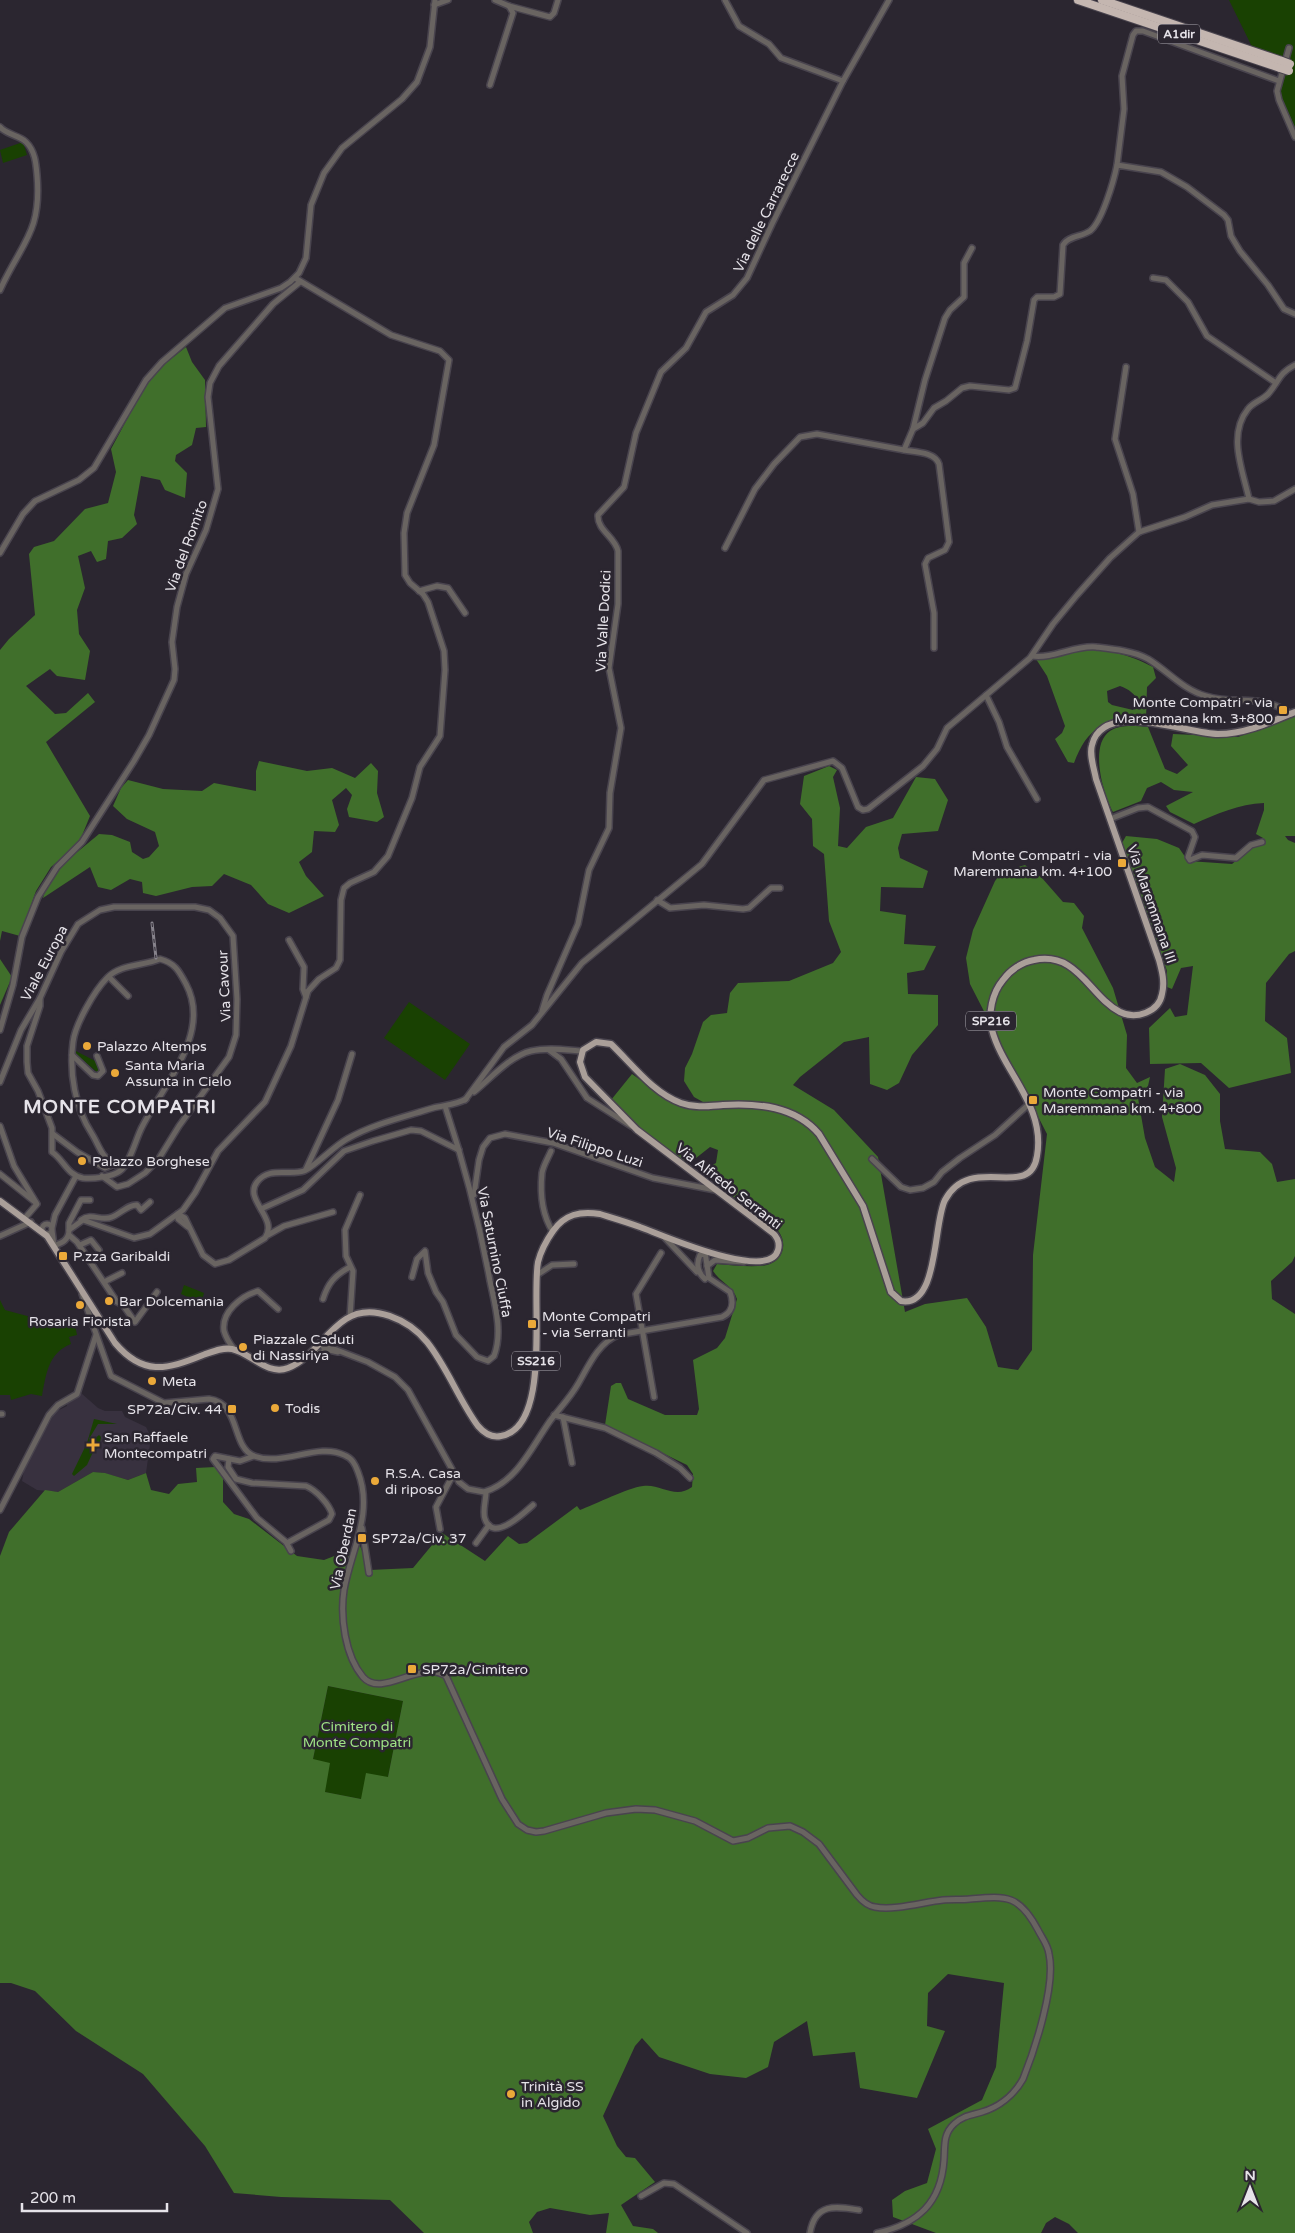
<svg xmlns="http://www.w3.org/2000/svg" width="1295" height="2233" viewBox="0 0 1295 2233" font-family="'Varela Round',sans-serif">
<rect width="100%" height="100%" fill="#2b2630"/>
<polygon fill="#38313f" points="81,1393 98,1408 105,1411 122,1411 125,1417 146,1427 151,1437 146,1473 128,1480 104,1473 93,1472 58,1492 37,1490 22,1481 24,1470 55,1412 67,1406 67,1403"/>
<g fill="#194102">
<polygon points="1229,0 1295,0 1295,137 1279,100 1280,68 1259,61"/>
<polygon points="23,142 27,155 3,163 0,150"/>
<polygon points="409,1002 470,1044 445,1080 384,1038"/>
<polygon points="74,1050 99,1063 102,1069 98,1073 75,1053"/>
<polygon points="184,1285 204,1293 201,1303 181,1294"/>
<path d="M0,1300l5,10 37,10v7l33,-2 2,10 -8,2 2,7c-23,9 -25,31 -29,52l-11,-2 -20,6 -1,-5h-10z"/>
<polygon points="94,1419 117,1424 98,1424 89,1439 92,1441 99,1435 101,1437 99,1447 93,1452 87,1465 74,1476 72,1474 87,1443"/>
<polygon points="328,1686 403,1701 388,1777 361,1799 324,1792 313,1759"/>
</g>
<g fill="#406f2b" fill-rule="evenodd">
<polygon points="186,347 192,362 205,380 206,427 196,428 192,445 176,455 175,461 187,473 185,498 165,490 160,480 141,476 134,515 137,524 122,538 108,541 106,559 97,562 91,551 78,556 85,588 77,610 79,634 90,651 85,680 57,676 50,669 26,686 55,714 66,713 88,693 95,702 46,742 90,816 81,838 73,848 51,867 36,891 20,936 2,931 0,941 0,650 9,639 35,615 29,554 34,547 54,541 85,509 108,503 116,472 111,449 140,395 157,370"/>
<path d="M1081,648c28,2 47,6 72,19l3,11 -9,9 -1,32c-39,-1 -58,6 -72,44l-6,-1 -13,-23 7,-6 3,-7 -18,-50 -11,-17zM1120,686c9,3 15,8 19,16l-6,8 -21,-5 -4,-3 -1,-11z"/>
<path d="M1295,716v120h-10l3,4 7,3v108l-6,3 -23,29 -1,38 22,17 4,35 -62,15 -28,-25 -51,1 -1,-36 21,-20 5,9 12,-2 6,-49 -12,2 -9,21 -5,-2v-16l-45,-128 4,-7 31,3 22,9 9,13 44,3 31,-26 -7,-4 8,-24v-7c-25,1 -48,11 -70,21l-24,-12 -4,-6 27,-14 -19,-2 -13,-8 -14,6 -6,13 -28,11c-10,-18 -24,-67 -3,-81 10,-7 27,-5 38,-4l17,42 12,5 11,-9 -17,-19 2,-12 65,3z"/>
<path d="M259,761l48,10 25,-3 23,10 16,-15 7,8 -1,22 7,24 -7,5 -28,-5 -2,-8 5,-14 -6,-7 -14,12 7,25 -4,7 -21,-1 -2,21 -13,10 7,14 18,20 -35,17 -21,-9 -17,-19 -27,-11 -12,12 -20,1 -36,9 -13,-3 -1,-11 -12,-3 -19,11 -13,-3 -8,-20 -47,31c7,-27 36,-47 56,-64l13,1 18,7 2,10 11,7 6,-2 10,-11 -4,-14 -28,-13 -14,-13 8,-18 7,-8 35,9 39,2 12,-8 42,8v-20z"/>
<path d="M829,766l8,4 -4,7 7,31 -2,38 9,2 19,-21 27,-9 23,-41 19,2 13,21 -10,31 -36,3 -4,14 2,10 28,13 -5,17 -42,-1 -1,24 26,4 -2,29 32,2 -12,24 -17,3 1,21 30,1v30l-26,30 -13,28 -12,7 -17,-6 -1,-47 -25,5 -44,35 -7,8 41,25 44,47 27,155 20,-8 42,-6 19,29 12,40 20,3 14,-20 1,-95 14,-121 -77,-150 -4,-26 7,-28 22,-49 7,-9 23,-7 17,13 21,24 11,1 10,13 -2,12 31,60 14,47 -1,33 11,15 13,-6 -2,9 -10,12 7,40 10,29 19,15 2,-14 -14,-51 3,-48 15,-5 25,11 15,19v27l5,28 35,3 12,12 5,18 18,-3v77l-3,6 -21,19 1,18 23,15v919h-217l-9,-9 -14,-7 -9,6 -5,10h-105l-43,-16 -1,-17 13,-9 22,-8 9,-34 -8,-20 54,-29 14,-33 8,-84 -56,-9 -20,19 -1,33 18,5 -28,67 -57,-10 -5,-36 -42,4 -6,-35 -33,21 -6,25 -22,11 -36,-4 -51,-17 -17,-19 -7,8 -32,70 14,30 9,11 9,1 20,24 -34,23 12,21 20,3 5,4h-52l3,-20 -19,2 -40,-7 -13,4 -8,10 4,11h-109l-34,-33 -109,-3 -47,-4 -29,-47 -62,-72 -67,-43 -41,-40 -24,-8h-11v-427l9,-24 36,-42 13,2 35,-20 12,1 23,7 18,-7 5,17 18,4 9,-10 19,-2 -1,-14 19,-1 8,9v26l11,12 15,5 48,37 27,4 36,-14 10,24 43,-2 29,-35 43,28 23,-25 11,8 8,-1 50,-37 3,4c16,-6 47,-22 63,-24 17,-3 32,14 49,1l1,-13 -6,-9 -82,-40 6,-39 5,-3h5l7,16 37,16h32l2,-6 -6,-49 24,-12 8,-10 12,-39c-4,-13 -17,-17 -24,-28l4,-7c16,1 35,4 50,1 15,-4 21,-20 12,-33 -3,-4 -8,-7 -12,-10 -20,-17 -47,-30 -58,-55l7,-4 2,-13 -8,-3 -19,15h-7l-48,-36 -25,-26 21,-26 37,26 43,7 -18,-10 -10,-16 1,-13 7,-14 11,-32 8,-7 16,-2 3,-20 8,-10 51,-2 44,-18 8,-11 -12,-31 -5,-67 -11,-8 -1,-27 -12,-15 4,-28zM328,1686l75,15 -15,76 -22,-4 -5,26 -36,-7 5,-29 -17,-4z"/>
<polygon points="0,959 12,977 0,1005"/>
</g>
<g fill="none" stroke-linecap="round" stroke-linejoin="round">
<g stroke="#49444e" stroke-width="8">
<g id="minor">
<polyline points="725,0 739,26 769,44 781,58 843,81"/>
<polyline points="434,5 448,0"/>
<polyline points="509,6 550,17 554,13 558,0"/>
<polyline points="1289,48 1277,91 1279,100 1295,137"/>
<polyline points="490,85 513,13 509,6 495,0"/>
<path d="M0,127c7,8 19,8 26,15 9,9 10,21 11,33 5,58 -16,68 -37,115"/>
<polyline points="1117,165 1124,109 1122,76 1133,35 1136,31 1143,31 1279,81"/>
<polyline points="1153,278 1166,280 1188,302 1207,336 1276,383"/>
<polyline points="1126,367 1115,439 1133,494 1139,532"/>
<polyline points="913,429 925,380 945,318 950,310 964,297 964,263 972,248"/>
<path d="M1249,499c-6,-28 -22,-64 -1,-90 5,-7 15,-9 21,-16 11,-13 9,-19 26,-28"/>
<polyline points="725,548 755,489 774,464 800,437 817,434 904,450"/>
<polyline points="0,553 23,514 35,501 79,480 94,468 146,380 162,362 225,308 281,288 290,282 299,273 306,258 311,205 324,173 342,148 402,99 417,82 430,47 435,0"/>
<polyline points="419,591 437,586 448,588 465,613"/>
<path d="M934,648v-35l-9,-49 3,-6 17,-8 4,-8 -10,-78c-4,-12 -23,-12 -35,-14l9,-21 10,-6 11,-15 12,-7 16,-13 8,-2 39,4 6,-2 12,-47 7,-41 3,-3h17l6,-3 3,-49c5,-9 18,-8 27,-14 12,-9 24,-51 27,-66l44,7 26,15 37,28 4,5 3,16 9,15 28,34 16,24 11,5"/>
<path d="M1032,656c22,3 42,-11 64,-9 17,2 37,4 52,12 20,12 35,31 58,37 32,10 54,-4 85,18"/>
<polyline points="986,695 999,722 1007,747 1037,799"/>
<polyline points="1110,819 1138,808 1148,807 1192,831 1195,837 1188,857 1190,860 1202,855 1236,858 1251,845 1262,842"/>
<polyline points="657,900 670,908 704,905 743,909 749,908 771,888 780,888"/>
<polyline points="289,940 304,967 303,989 306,997"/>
<polyline points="109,977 128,996"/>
<path d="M40,998v8l-13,40v16l1,11 10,18 14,37v24c12,8 15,23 31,26 10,1 29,-1 37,-7 10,-7 16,-33 22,-44 22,-43 70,-94 44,-143 -7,-13 -11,-21 -26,-25 -17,7 -40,5 -53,19 -13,13 -32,47 -34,64 -4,31 2,66 19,92 7,11 9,23 22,30"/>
<path d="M542,1011l5,-16 31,-71 11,-54 20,-42 1,-35 11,-65 -12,-60 9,-64v-53c-3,-14 -21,-21 -20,-36l26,-28 12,-54 25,-61 25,-24 20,-36 27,-17 14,-17 25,-54 71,-143 46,-81"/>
<polyline points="0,1030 13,985 22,937 38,897 57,867 82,842 134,761 149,735 174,680 175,669 172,642 177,607 186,574 206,530 218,489 208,397 210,383 219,366 273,304 300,282"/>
<polyline points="549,1050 561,1059 587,1098 631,1126"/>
<polyline points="72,1055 93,1075 98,1076 103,1071 97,1056"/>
<polyline points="0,1082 21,1030 40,998 61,952 78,924 100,910 114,907 195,907 209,910 220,918 233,936 237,999 236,1035 229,1057 179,1126 158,1160 145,1173 128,1184 117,1187 102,1176"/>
<path d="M474,1092c17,-14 36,-36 57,-41 17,-4 35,-1 51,0"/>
<polyline points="465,1100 504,1047 532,1025 582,963 702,864 764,780 833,761 842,768 858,807 863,810 868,809 923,766 937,749 947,728 1030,658 1053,624 1077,595 1110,558 1139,532 1185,517 1212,505 1249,499 1259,502 1274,501 1295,489"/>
<polyline points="0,1126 14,1166 37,1204 25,1218"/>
<polyline points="53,1134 77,1152 105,1168 114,1164 122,1169"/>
<path d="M551,1151c-3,7 -8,15 -9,22 -2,20 0,42 11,59"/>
<polyline points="872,1159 901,1187 910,1190 923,1188 934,1182 942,1172 960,1158 995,1135 1029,1104"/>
<polyline points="306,1169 338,1100 352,1054"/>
<polyline points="0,1174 35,1202"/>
<polyline points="474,1195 479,1160 483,1147 490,1138 505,1134 553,1143 653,1178 715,1190"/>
<polyline points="261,1209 303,1190 344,1151 373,1141 411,1130 421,1131 459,1150"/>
<path d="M178,1214l7,4 18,37 12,9 14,-4 36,-22c14,-20 -22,-38 -8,-56 12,-16 32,-6 47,-11 9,-3 30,-25 43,-32 26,-15 57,-22 86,-31 11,-3 23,-3 33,-9"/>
<polyline points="178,1214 178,1219 188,1227"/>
<path d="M81,1220c11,-8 20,2 31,-3 8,-3 17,-13 25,-12l4,5 9,-8"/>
<circle cx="47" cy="1229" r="5"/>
<polyline points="52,1228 55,1215 76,1176"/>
<path d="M52,1230l2,16c8,-3 15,-6 15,-16l14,-10 51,18 16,-4 33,-24 12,-17 23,-42 47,-49 26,-56 17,-55 11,-12 17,-11 4,-8 1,-60 3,-12 6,-5 24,-11 14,-16 24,-58 8,-31 20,-31 5,-66 -1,-19 -16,-49 -5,-8 -13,-11 -5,-8 -1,-42 3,-20 27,-68 15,-85 -9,-9 -49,-16 -96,-57"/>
<polyline points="69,1230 69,1223 81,1200 90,1200"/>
<polyline points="69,1235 77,1242 117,1302 123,1305 135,1322 157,1292"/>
<polyline points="268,1235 284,1226 333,1212"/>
<polyline points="0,1236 31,1222"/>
<polyline points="665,1238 697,1272"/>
<polyline points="80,1245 91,1240 99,1250"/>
<polyline points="707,1266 715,1260 744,1262"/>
<polyline points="537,1275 552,1265 574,1264"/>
<path d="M412,1277l5,-18 8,-8 3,22 8,19 7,10 13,33 21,22 11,4 6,-5c9,-24 1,-51 -4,-75 -11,-60 -26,-118 -45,-175"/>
<polyline points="104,1282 122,1273"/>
<path d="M82,1294l29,82 53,27 45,-4c32,4 22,48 45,57 29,11 64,-14 90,-1 8,3 11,9 14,17 16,41 -7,78 -14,118 -4,27 1,66 19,87 19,22 58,-18 83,-1l56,123 16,25 9,6 9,2 8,-1 62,-18 30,-4 19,1 40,11 38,20 15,-3 20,-10 22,-2 13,6 16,12 38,51c5,6 10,11 18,12 19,4 49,-5 68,-7 9,-1 18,0 27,-1 36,-3 49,-5 68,31 4,8 10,15 11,24 7,31 -14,95 -26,125 -9,16 -24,28 -41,33 -10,3 -20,4 -28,12 -11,10 -9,22 -10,36 -3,43 -26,64 -67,73"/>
<path d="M323,1299c5,-16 12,-24 27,-32"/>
<polyline points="350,1317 353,1271 346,1256 345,1230 360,1195"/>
<path d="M321,1344l47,18 27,15 13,13 51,92 9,7 16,3c33,-10 47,-44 66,-71 9,-12 20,-23 28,-37 10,-17 20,-41 40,-49l104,-18c11,-5 12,-14 8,-25l-21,-14 -4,-26 -5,3c-4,9 -3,17 5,24"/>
<polyline points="321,1344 325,1349 338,1352"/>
<path d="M234,1349c-4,-5 -8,-11 -10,-18 -3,-19 17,-35 34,-40l20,18"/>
<polyline points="309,1355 327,1351"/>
<polyline points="654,1397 636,1294 661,1253"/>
<polyline points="0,1414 2,1414"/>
<polyline points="554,1415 605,1428 656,1453 680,1468 690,1478"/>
<polyline points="563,1417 572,1463"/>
<polyline points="254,1456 240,1461 215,1456 213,1459 257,1518 286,1542 291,1551"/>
<path d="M229,1459l-1,8 8,12 16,4 54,3c10,4 23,18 26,28l-3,6 -42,23"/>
<path d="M486,1492c0,8 -4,20 -1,27 8,24 39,-6 48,-14"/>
<polyline points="0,1510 49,1415 58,1405 77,1394 96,1335"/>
<polyline points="362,1528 369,1573"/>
<polyline points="440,1529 436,1507 454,1473"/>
<polyline points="476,1543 489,1525"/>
<polyline points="641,2196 664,2183 674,2184 747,2233"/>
<path d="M810,2233c5,-30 25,-27 49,-23"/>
</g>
</g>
<g stroke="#49444e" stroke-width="9">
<path id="major" d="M0,1201l47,35 68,107c28,33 51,27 88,12 9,-3 19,-8 29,-6 19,4 35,27 56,19 25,-10 36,-35 58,-49 26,-17 63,1 81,23 20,25 32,58 51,84 6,7 14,12 23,10 51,-9 30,-136 37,-174 3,-12 8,-21 15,-31 12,-17 27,-20 47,-17 13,4 27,8 40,13 20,7 129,56 138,23 2,-7 -1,-13 -5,-17l-136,-103 -52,-53 -5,-15 3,-12 13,-8 15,2c21,20 42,49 70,59 14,5 28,3 42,2 35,-2 72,1 96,29l44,72 28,86 10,9c38,7 32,-78 44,-101 26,-48 85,2 92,-44 9,-50 -34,-84 -45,-126 -4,-17 0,-37 11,-50 7,-10 19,-18 31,-20 44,-9 55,36 86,52 16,8 39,0 42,-18 3,-12 0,-23 -3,-34l-63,-181c-2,-11 -7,-24 -4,-34 11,-46 96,-11 126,-11 27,0 53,-12 77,-22"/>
</g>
<g stroke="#49444e" stroke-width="10">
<g id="highway">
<polyline points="1078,0 1280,68"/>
<polyline points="1102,0 1282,61"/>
</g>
</g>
<use href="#minor" stroke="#696461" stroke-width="5"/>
<use href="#major" stroke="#aa9f99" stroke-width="6"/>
<use href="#highway" stroke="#c4b6b0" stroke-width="8"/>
<g stroke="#87838c" stroke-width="3">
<polyline id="rail" points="152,923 156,958"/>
</g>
<use href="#rail" stroke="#2b2630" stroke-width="1" stroke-dasharray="4" stroke-linecap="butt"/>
<g stroke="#49444e" stroke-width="10" stroke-linecap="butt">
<g id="highway-bridge">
<polyline points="1282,61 1290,64"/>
<polyline points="1280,68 1289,71"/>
</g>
</g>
<use href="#highway-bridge" stroke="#c4b6b0" stroke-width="8"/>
</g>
<g fill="#eba939" stroke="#2b2630" stroke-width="2">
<rect x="1278" y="705" width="10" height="10" rx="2.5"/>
<rect x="1117" y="858" width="10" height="10" rx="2.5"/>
<circle cx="87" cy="1046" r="5"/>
<circle cx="115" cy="1073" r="5"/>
<rect x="1028" y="1095" width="10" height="10" rx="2.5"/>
<circle cx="82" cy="1161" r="5"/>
<rect x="58" y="1251" width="10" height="10" rx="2.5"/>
<circle cx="109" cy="1301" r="5"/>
<circle cx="80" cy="1305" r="5"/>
<rect x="527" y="1319" width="10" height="10" rx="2.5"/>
<circle cx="243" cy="1347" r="5"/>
<circle cx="152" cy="1381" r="5"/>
<circle cx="275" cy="1408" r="5"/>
<rect x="227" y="1404" width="10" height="10" rx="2.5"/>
<path d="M90.5 1437.5h5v5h5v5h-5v5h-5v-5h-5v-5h5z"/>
<circle cx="375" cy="1481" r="5"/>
<rect x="357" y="1533" width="10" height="10" rx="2.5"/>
<rect x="407" y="1664" width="10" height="10" rx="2.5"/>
<circle cx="511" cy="2094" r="5"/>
</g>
<g text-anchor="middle" stroke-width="5" stroke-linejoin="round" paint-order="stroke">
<g fill="#2b2630" stroke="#aeaab2" stroke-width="1">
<rect x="1158" y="24.5" width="42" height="19" rx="4"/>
<rect x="966" y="1011.5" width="50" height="19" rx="4"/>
<rect x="512" y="1351.5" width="48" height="19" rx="4"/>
</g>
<g font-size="12" font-weight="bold" fill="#e6e3e9">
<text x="1179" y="38">A1dir</text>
<text x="991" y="1025">SP216</text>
<text x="536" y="1365">SS216</text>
</g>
<g font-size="14" fill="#e6e3e9" stroke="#2b2630">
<text transform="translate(766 212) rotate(-64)" y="5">Via delle Carrarecce</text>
<text transform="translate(186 546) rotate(-70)" y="5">Via del Romito</text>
<text transform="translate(603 621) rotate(-87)" y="5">Via Valle Dodici</text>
<text transform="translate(1152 904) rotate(71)" y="5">Via Maremmana III</text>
<text transform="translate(44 963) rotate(-62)" y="5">Viale Europa</text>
<text transform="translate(224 986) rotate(-93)" y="5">Via Cavour</text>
<text transform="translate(595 1147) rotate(18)" y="5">Via Filippo Luzi</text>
<text transform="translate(729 1186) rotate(38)" y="5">Via Alfredo Serranti</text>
<text transform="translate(495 1252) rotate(79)" y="5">Via Saturnino Ciuffa</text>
<text transform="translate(343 1549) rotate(-78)" y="5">Via Oberdan</text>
</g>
<g font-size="14" fill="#e6e3e9" stroke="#2b2630" text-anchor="start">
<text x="1273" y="707" text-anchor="end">Monte Compatri - via<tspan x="1273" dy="16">Maremmana km. 3+800</tspan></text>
<text x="1112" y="860" text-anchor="end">Monte Compatri - via<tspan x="1112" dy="16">Maremmana km. 4+100</tspan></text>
<text x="97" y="1051">Palazzo Altemps</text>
<text x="125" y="1070">Santa Maria<tspan x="125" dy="16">Assunta in Cielo</tspan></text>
<text x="1043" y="1097">Monte Compatri - via<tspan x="1043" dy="16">Maremmana km. 4+800</tspan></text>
<text x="92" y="1166">Palazzo Borghese</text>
<text x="73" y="1261">P.zza Garibaldi</text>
<text x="119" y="1306">Bar Dolcemania</text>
<text x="542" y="1321">Monte Compatri<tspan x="542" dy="16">- via Serranti</tspan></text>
<text x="80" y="1326" text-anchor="middle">Rosaria Fiorista</text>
<text x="253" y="1344">Piazzale Caduti<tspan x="253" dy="16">di Nassiriya</tspan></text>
<text x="162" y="1386">Meta</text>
<text x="285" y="1413">Todis</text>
<text x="222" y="1414" text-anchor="end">SP72a/Civ. 44</text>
<text x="104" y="1442">San Raffaele<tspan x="104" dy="16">Montecompatri</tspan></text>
<text x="385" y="1478">R.S.A. Casa<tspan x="385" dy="16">di riposo</tspan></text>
<text x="372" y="1543">SP72a/Civ. 37</text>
<text x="422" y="1674">SP72a/Cimitero</text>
<text x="521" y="2091">Trinità SS<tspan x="521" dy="16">in Algido</tspan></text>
</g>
<g font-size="14" fill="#9fe285" stroke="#2b2630">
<text x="357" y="1731">Cimitero di<tspan x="357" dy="16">Monte Compatri</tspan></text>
</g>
<g font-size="19" font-weight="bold" letter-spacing="1" fill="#e6e3e9" stroke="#2b2630">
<text x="120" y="1113">MONTE COMPATRI</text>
</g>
</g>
<g transform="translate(1250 2188)" stroke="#2b2630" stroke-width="4" paint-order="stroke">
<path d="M0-4L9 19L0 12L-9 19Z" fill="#e6e3e9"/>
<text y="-8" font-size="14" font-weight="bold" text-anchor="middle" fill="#e6e3e9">N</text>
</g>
<path d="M22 2203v8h145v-8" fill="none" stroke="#e6e3e9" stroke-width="2.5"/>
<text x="30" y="2203" font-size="15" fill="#e6e3e9" stroke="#2b2630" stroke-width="4" paint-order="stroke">200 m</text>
</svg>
